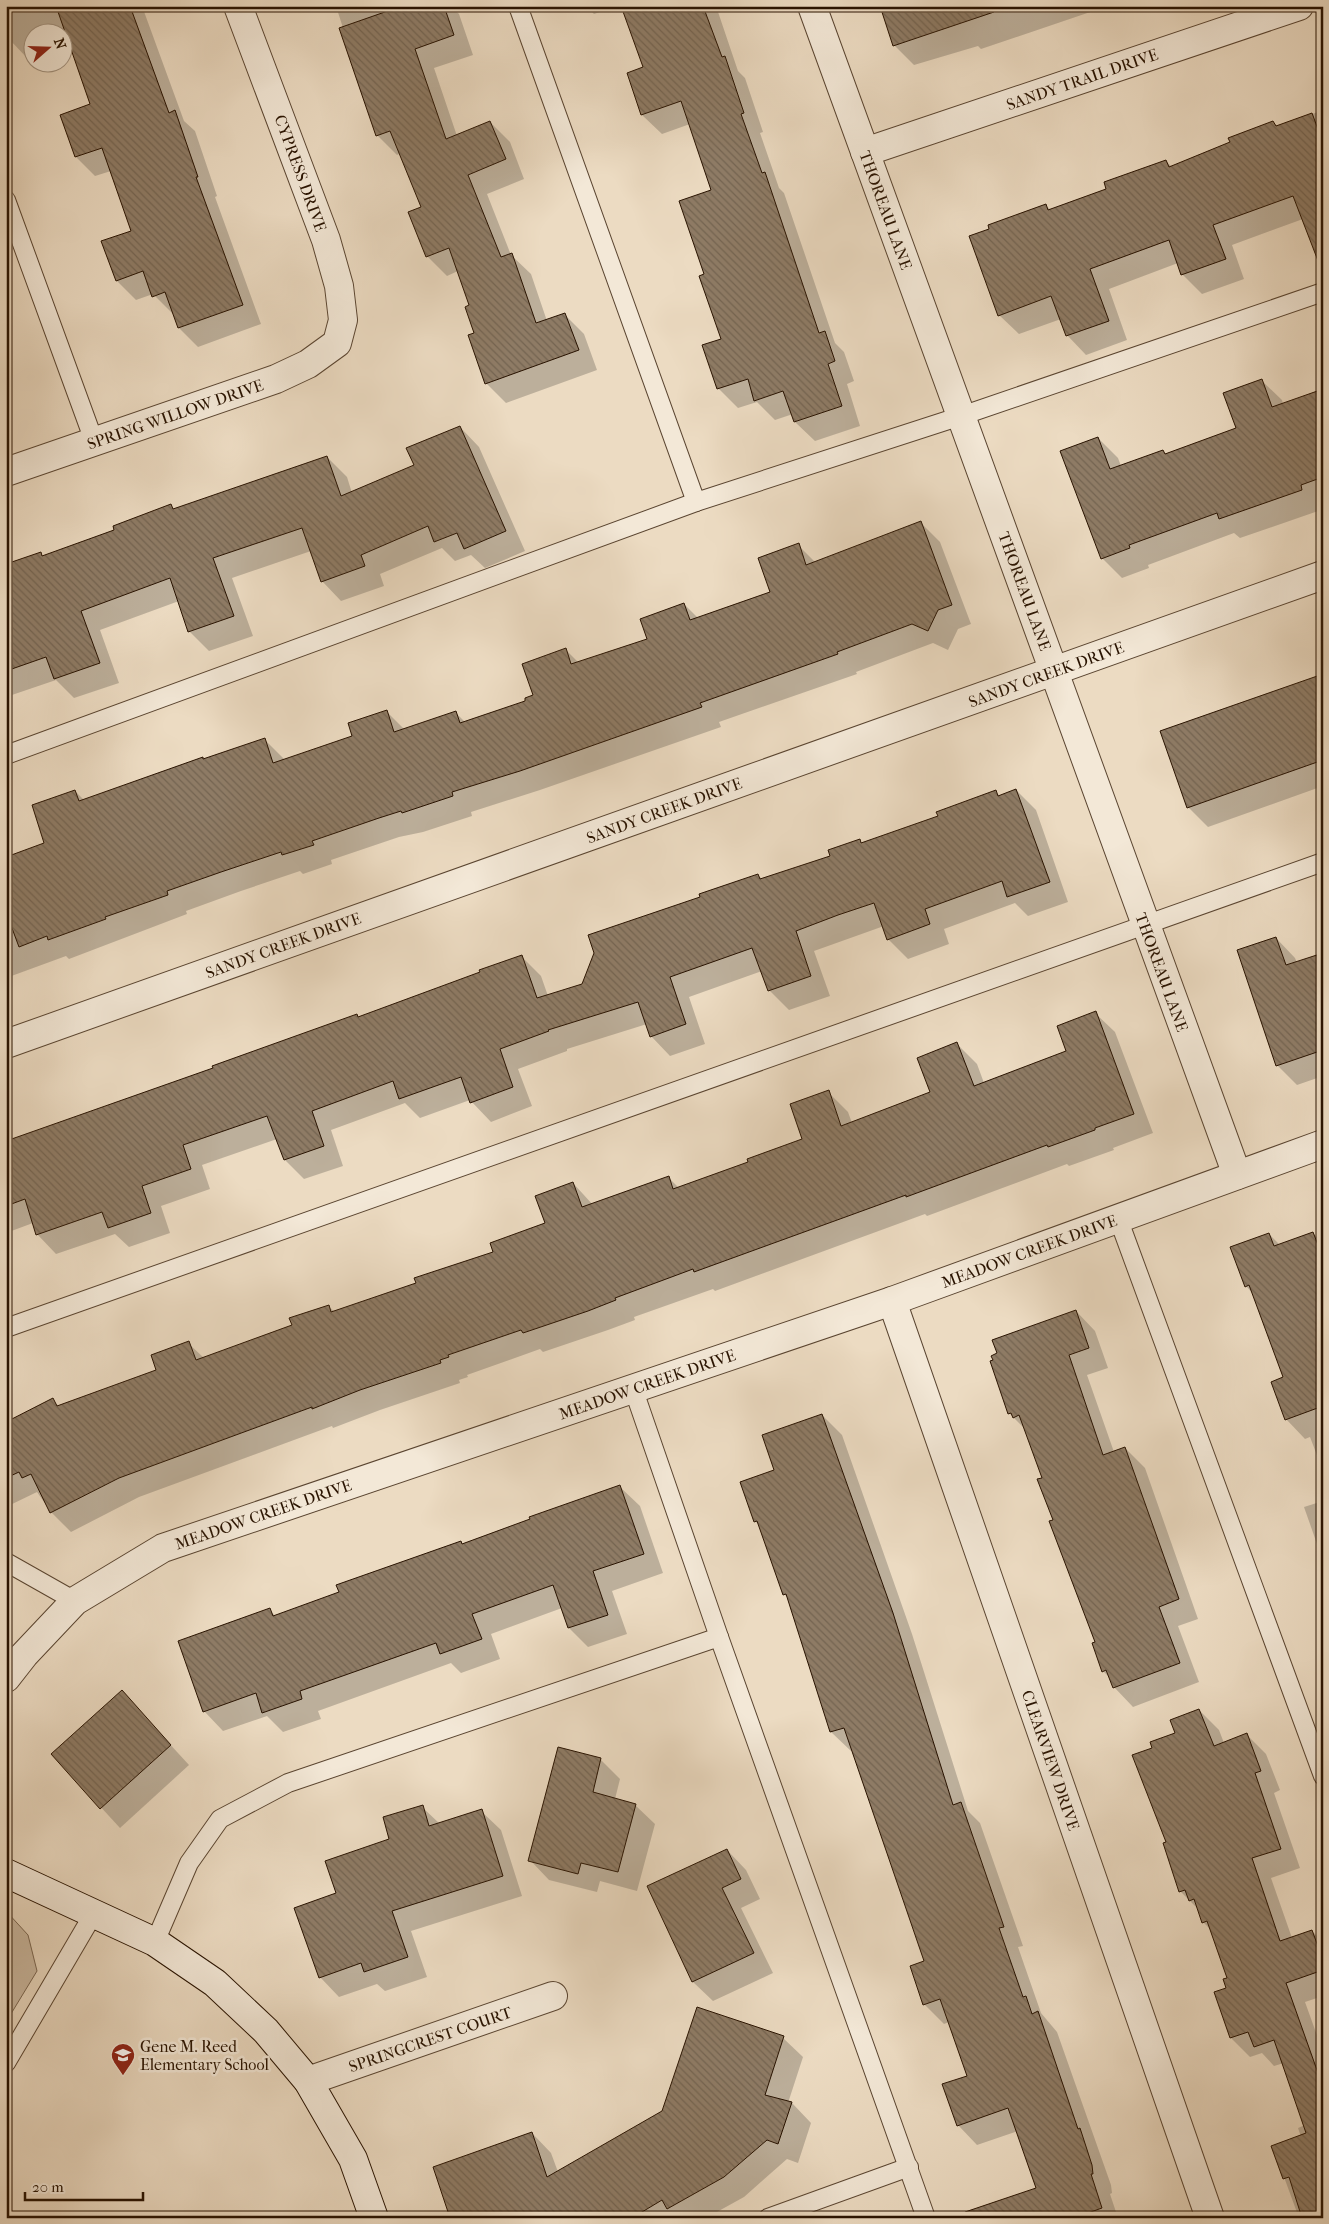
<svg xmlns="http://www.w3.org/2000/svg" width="1329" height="2224" viewBox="0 0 1329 2224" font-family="'IM FELL French Canon',serif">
<defs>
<pattern id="building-back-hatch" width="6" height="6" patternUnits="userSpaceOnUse" patternTransform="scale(1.25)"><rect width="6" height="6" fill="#8e7b65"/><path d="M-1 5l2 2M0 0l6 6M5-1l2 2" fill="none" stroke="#746451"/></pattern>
</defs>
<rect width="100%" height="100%" fill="#ecdbc2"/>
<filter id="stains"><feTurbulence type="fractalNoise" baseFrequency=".004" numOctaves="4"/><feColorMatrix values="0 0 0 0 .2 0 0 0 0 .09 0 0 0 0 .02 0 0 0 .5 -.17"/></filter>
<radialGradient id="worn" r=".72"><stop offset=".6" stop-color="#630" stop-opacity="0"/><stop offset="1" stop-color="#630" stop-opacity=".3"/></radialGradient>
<polygon fill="#cbb9a1" stroke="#7a6651" points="6,1911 28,1935 37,1971 6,2022"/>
<g fill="#0003">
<polygon points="6,6 142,6 184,121 195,131 217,196 215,197 261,324 198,347 179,328 174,315 153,294 136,300 117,281 132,231 111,171 95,176 76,157 61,116 92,105 70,44 62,46 62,32 32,32 32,57 28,59 9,39 6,32"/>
<polygon points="336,6 451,6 459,14 473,55 434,68 457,136 490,122 510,142 524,179 487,194 511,255 531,274 547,321 565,315 584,334 597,370 506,403 486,383 471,306 458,271 447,276 427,256 423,208 401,153 397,155 377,135"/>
<polygon points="586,6 617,6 594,14"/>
<polygon points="623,6 716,6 738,71 745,78 763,132 760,133 779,188 784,193 835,343 844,352 854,381 847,384 860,426 815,441 795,422 793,414 775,420 757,402 738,408 718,388 722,340 705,275 712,191 690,124 662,134 642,115 645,68"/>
<polygon points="881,6 1108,6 981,49 978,46 914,65 894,45"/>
<polygon points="1323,110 1323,244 1303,219 1232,245 1244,279 1202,294 1183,275 1178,263 1109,289 1127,340 1086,355 1067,335 1061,319 1019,334 999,315 1045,205 1051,210 1108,189 1166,161 1172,167 1232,143 1273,122 1278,127"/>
<polygon points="1262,381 1282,400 1283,404 1323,390 1323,504 1320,505 1321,510 1240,538 1234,533 1148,565 1149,568 1122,578 1102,558 1098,438 1118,458 1121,466 1163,451 1167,455 1237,429"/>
<polygon points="460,427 479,447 525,551 485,568 471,555 455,561 442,548 380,574 384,586 341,601 322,581 311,551 232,578 253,636 209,651 190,632 179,601 100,630 119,683 74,698 56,680 6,697 6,565 40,553 44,557 116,530 171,506 174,509 327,457 347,477 352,493 416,466"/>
<polygon points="920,522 940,542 971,624 958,629 948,650 933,643 856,672 857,674 719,722 721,727 540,790 471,812 472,816 423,832 399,837 331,860 332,864 303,874 300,871 241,891 186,911 187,914 69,959 66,956 6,978 6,859 46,844 75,791 84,800 202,758 204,760 265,740 285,760 354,737 386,711 405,730 456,713 466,723 527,702 534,695 566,650 579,663 648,640 684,604 698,618 771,592 798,545 816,563"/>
<polygon points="1323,674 1323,786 1208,827 1188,807"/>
<polygon points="1016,790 1036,810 1068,902 1028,916 1015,903 944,929 949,944 908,959 888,939 884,926 814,951 830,996 789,1010 769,990 762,971 689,997 705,1044 670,1056 651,1036 647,1024 567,1049 567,1051 518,1069 532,1106 491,1122 470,1100 420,1118 405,1103 331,1130 343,1166 304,1179 285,1160 277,1139 202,1165 210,1189 161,1206 170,1233 129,1247 115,1234 56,1254 37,1234 33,1223 6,1233 6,1143 358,1018 482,973 521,956 541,976 548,996 583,985 702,897 758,875 762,879 832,857 859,840 863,844 939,817 996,792 1000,796"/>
<polygon points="1276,938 1295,958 1297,963 1323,954 1323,1076 1297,1085 1277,1065"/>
<polygon points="1095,1013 1115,1032 1153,1133 1113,1148 1114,1150 1069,1166 1067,1164 927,1216 925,1214 715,1291 713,1289 634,1317 635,1320 608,1330 543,1352 540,1349 467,1375 468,1377 459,1380 460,1383 380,1410 333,1428 332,1426 139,1497 71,1532 51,1512 37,1492 6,1507 6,1422 52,1400 59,1406 158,1370 188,1343 204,1358 293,1326 328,1306 335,1312 418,1284 495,1253 546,1224 573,1183 593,1205 669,1178 679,1188 750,1163 804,1140 828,1092 848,1112 852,1123 931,1093 957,1044 977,1064 984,1083 1068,1051"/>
<polygon points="1313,1233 1323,1243 1323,1471 1310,1437 1305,1439 1286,1419 1285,1378 1254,1295 1246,1286 1269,1234 1280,1245"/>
<polygon points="1076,1311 1095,1331 1108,1368 1087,1375 1114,1452 1125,1448 1145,1468 1198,1619 1178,1626 1199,1682 1133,1707 1114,1687 1111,1679 1103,1671 1096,1643 1055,1520 1043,1479 1025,1429 1009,1413"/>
<polygon points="822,1415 842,1435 912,1634 968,1811 980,1823 1023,1946 1018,1947 1041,2013 1057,2032 1111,2185 1112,2193 1110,2194 1118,2218 997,2218 1038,2189 1018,2131 977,2145 958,2125 968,2076 949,2022 944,2024 924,2004 926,1962 853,1750 851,1751 831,1732 789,1599 784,1594 761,1527 755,1521 776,1470"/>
<polygon points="620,1487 640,1506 663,1573 612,1591 627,1634 588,1647 569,1628 562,1608 491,1634 500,1659 461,1673 451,1663 318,1711 321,1719 283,1732 267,1716 223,1731 204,1711 270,1610 276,1617 341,1593 461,1542 463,1545"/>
<polygon points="1323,1501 1323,1550 1317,1544 1304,1507"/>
<polygon points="122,1692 189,1765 120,1828 53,1755"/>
<polygon points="1199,1710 1219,1730 1224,1743 1247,1735 1266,1754 1280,1790 1274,1793 1300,1868 1271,1878 1292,1938 1312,1931 1323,1942 1323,1996 1305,2002 1323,2052 1323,2218 1299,2218 1273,2147 1301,2137 1298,2128 1305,2125 1284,2063 1274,2066 1262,2053 1250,2057 1231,2038 1229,1979 1211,1930 1203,1922 1199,1910 1180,1891 1168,1843 1153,1748 1176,1733"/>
<polygon points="600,1759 620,1779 615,1799 635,1805 655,1824 637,1891 600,1881 597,1892 549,1880 530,1860"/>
<polygon points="422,1807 440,1824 481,1811 501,1830 522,1896 411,1931 427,1977 385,1991 377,1984 339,1997 320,1977 337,1894"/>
<polygon points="727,1850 746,1870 760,1899 741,1908 773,1973 713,2001 693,1982 649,1887"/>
<polygon points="783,2038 803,2057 788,2103 792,2103 811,2123 798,2163 787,2159 744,2197 706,2218 452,2218 532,2133 551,2153 558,2172 663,2112"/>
</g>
<g fill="url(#building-back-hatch)" stroke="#291301">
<polygon points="56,6 130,6 169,113 175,110 198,177 196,177 243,305 178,328 165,292 152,297 143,271 116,281 101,241 131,231 102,148 75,157 60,115 90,104"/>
<polygon points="402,6 444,6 454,35 415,49 446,139 490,121 506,159 468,175 501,257 512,253 536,323 565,313 579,350 485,384 468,335 474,333 465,307 469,305 449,248 426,257 408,212 421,207 390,131 376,136 339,28"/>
<polygon points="621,6 703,6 722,57 725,56 744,113 741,114 762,173 765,172 819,333 825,331 835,361 828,364 842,406 794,422 783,391 754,401 748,379 717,389 702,345 721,339 699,276 704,274 679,201 711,190 681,101 641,115 627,73 643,67"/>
<polygon points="880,6 993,6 994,12 893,46"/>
<polygon points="1312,113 1323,143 1323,266 1320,266 1293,196 1213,225 1226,259 1181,275 1169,240 1090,269 1109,321 1066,336 1051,296 998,316 969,236 989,229 988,225 1046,204 1048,210 1106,189 1104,182 1166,160 1169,167 1230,142 1228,138 1273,121 1276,126"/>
<polygon points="1262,379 1272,407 1323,389 1323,477 1301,485 1302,490 1219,519 1217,513 1129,545 1130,548 1101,559 1060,451 1098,437 1110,469 1163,450 1165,454 1236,428 1223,393"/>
<polygon points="460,426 506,531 464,549 457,533 434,542 428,526 361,555 365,566 321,582 302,528 213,558 234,616 188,632 170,578 81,611 100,663 54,679 46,657 6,671 6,564 41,552 42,556 114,530 113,526 171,504 173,509 327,456 341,496 414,465 406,448"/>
<polygon points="921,521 952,605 938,610 928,631 912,624 837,652 838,654 700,703 702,707 520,771 452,792 453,796 402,813 401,811 379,818 312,841 314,845 282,855 281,852 221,872 167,891 168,895 105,917 106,919 48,940 47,936 19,947 6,912 6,857 44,843 32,805 75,790 79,801 203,757 203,759 265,738 273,763 352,736 348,723 387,710 394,732 456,711 460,723 525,701 525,698 533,695 522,664 566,648 571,664 647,639 640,619 684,603 690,620 770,592 758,558 799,543 806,565"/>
<polygon points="1323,674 1323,760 1187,808 1160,731"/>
<polygon points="1016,789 1050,882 1007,897 1002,881 925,909 930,924 887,940 874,903 838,915 796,931 811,976 768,991 752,948 670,977 686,1024 650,1037 638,1002 548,1030 549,1031 500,1049 513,1087 470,1103 461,1077 399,1099 393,1081 312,1111 324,1146 284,1160 267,1116 183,1145 191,1169 142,1186 151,1213 108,1228 102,1212 36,1235 25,1199 6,1206 6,1141 213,1068 212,1066 357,1014 358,1017 480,972 479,970 522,955 537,998 582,984 594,953 588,935 700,897 699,894 758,874 760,879 830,856 828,850 860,839 861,843 938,816 936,812 996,790 998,796"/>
<polygon points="1276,937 1286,965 1323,953 1323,1050 1276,1066 1237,950"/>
<polygon points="1096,1011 1134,1114 1095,1128 1095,1130 1048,1147 1047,1145 906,1197 906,1195 694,1272 693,1269 615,1298 616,1300 588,1311 523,1333 521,1330 448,1355 449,1357 440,1360 441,1363 360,1390 312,1409 312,1407 119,1478 50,1513 31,1474 22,1478 19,1472 6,1478 6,1422 53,1398 57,1406 156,1370 151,1355 189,1341 196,1360 292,1325 289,1318 329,1305 331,1312 416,1283 414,1278 493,1252 490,1243 545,1223 535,1196 573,1182 582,1207 669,1176 673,1189 748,1162 747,1159 802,1139 790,1104 829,1090 841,1126 930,1092 917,1058 957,1042 974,1086 1066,1051 1057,1026"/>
<polygon points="1313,1232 1323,1258 1323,1406 1285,1420 1271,1382 1283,1377 1249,1285 1245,1287 1230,1247 1269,1233 1274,1246"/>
<polygon points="1076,1310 1089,1348 1069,1355 1103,1455 1125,1447 1179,1599 1159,1607 1180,1663 1113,1688 1106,1670 1102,1672 1092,1643 1095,1642 1049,1521 1053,1520 1037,1479 1042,1478 1019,1415 1013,1418 1011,1413 1008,1414 990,1361 993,1360 991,1356 997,1353 992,1340"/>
<polygon points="822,1414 893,1613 953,1805 961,1802 1004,1927 999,1928 1023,1997 1026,1996 1032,2014 1038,2011 1078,2129 1080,2128 1092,2165 1093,2174 1091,2174 1102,2208 1074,2218 965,2218 965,2212 1036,2188 1008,2108 957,2126 942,2084 967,2076 940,1999 923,2005 910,1966 924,1961 844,1728 830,1732 786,1594 783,1595 757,1521 754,1522 740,1482 774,1470 762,1435"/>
<polygon points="620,1485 644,1554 593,1571 608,1615 568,1628 553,1585 472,1614 482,1639 440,1654 436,1643 300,1691 302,1699 262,1713 256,1693 203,1712 178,1641 270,1608 273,1616 339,1592 336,1585 461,1541 462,1544 530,1519 529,1517"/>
<polygon points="122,1690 171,1745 100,1809 51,1754"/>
<polygon points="1199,1709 1214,1746 1247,1733 1261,1771 1255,1773 1281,1849 1252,1858 1280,1941 1312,1930 1323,1960 1323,1970 1286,1983 1323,2087 1323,2218 1302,2218 1289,2177 1283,2179 1271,2146 1306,2133 1274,2040 1254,2047 1248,2032 1230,2038 1214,1992 1226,1988 1223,1979 1227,1978 1207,1921 1202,1923 1194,1899 1189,1901 1185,1890 1179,1892 1163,1843 1166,1842 1132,1755 1152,1748 1150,1742 1175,1733 1170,1720"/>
<polygon points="558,1747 601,1758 593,1792 636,1804 618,1872 581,1863 578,1874 528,1861"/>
<polygon points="423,1805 429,1826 482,1809 503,1876 392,1911 408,1957 364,1972 361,1963 319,1978 294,1908 336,1893 325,1861 389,1839 383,1817"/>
<polygon points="727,1849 741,1879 722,1888 754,1953 692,1982 647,1886"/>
<polygon points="697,2007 784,2036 765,2095 792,2102 778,2144 767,2140 724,2177 667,2209 662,2200 632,2218 450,2218 433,2167 532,2132 547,2177 662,2111"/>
</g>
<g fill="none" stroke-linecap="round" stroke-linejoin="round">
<g stroke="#5a4531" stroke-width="20">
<g id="lane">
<polyline points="518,6 696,502 961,416 1323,292"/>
<polyline points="6,200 94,441"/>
<polyline points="6,755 696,502"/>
<polyline points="1118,1218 1323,1776"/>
<polyline points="6,1328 1323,862"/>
<polyline points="633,1388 719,1637 926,2218"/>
<polyline points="6,1562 75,1601"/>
<polyline points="155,1942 189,1863 220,1819 288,1783 719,1637"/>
<polyline points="6,2063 94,1913"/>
<polyline points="768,2218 909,2167"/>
</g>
</g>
<g stroke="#5a4531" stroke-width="30">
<g id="street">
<polyline points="812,6 1237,1175"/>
<polyline points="865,152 1299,6"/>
<polyline points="6,472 276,379 308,364 337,343 343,320 339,286 326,240 238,6"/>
<polyline points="6,1044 1323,575"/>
<polyline points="892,1301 1210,2218"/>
<polyline points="6,1678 24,1655 75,1601 163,1548 892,1301 1323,1144"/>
<polyline points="308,2081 553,1996"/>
</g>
</g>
<g stroke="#291301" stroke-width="30">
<polyline id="secondary" points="6,1873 155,1942 215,1983 266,2031 308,2081 353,2159 374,2218"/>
</g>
<use href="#lane" stroke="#f3e8d7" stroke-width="18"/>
<use href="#street" stroke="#f3e8d7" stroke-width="28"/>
<use href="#secondary" stroke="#f3e8d7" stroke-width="28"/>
</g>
<defs>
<g id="school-pin" transform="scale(1.25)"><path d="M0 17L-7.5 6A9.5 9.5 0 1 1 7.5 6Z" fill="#8f2418" stroke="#f3e8d7"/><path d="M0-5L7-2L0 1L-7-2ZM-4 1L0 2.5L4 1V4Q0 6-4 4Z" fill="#fff"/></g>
</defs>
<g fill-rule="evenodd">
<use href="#school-pin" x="123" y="2055"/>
</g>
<g text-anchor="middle" stroke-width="5" stroke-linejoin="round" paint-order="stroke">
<g font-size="16" fill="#291301" stroke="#f3e8d7">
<text transform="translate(1082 79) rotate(-19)" y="6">SANDY TRAIL DRIVE</text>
<text transform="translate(301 173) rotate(70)" y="6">CYPRESS DRIVE</text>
<text transform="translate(886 210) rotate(70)" y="6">THOREAU LANE</text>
<text transform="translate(175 414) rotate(-19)" y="6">SPRING WILLOW DRIVE</text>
<text transform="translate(1025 591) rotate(70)" y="6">THOREAU LANE</text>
<text transform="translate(1046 674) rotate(-20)" y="6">SANDY CREEK DRIVE</text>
<text transform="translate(664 810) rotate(-20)" y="6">SANDY CREEK DRIVE</text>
<text transform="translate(283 945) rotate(-20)" y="6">SANDY CREEK DRIVE</text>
<text transform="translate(1162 972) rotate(70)" y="6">THOREAU LANE</text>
<text transform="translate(1029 1251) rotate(-20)" y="6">MEADOW CREEK DRIVE</text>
<text transform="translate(647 1384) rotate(-19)" y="6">MEADOW CREEK DRIVE</text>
<text transform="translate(263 1514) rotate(-19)" y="6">MEADOW CREEK DRIVE</text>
<text transform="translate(1051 1760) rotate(71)" y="6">CLEARVIEW DRIVE</text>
<text transform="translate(430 2039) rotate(-19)" y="6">SPRINGCREST COURT</text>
</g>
<g font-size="16" fill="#291301" stroke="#f3e8d7" text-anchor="start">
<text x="140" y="2052">Gene M. Reed<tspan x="140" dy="18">Elementary School</tspan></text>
</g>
</g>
<rect width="1329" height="2224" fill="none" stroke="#ecdbc2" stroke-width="25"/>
<rect x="8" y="8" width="1314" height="2209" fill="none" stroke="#291301" stroke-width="2.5"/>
<rect x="12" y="12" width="1304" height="2199" fill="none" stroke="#291301"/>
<g transform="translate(48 48) rotate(70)"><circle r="24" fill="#f3e8d7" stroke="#a29381"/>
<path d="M0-4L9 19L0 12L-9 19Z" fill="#8f2418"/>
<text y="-8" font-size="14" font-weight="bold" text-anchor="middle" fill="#291301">N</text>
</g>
<path d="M25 2192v8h118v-8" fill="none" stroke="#291301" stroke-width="2.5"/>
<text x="32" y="2192" font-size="15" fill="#291301" stroke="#f3e8d7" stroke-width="4" paint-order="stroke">20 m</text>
<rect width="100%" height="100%" filter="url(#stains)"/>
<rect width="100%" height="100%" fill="url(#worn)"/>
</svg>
